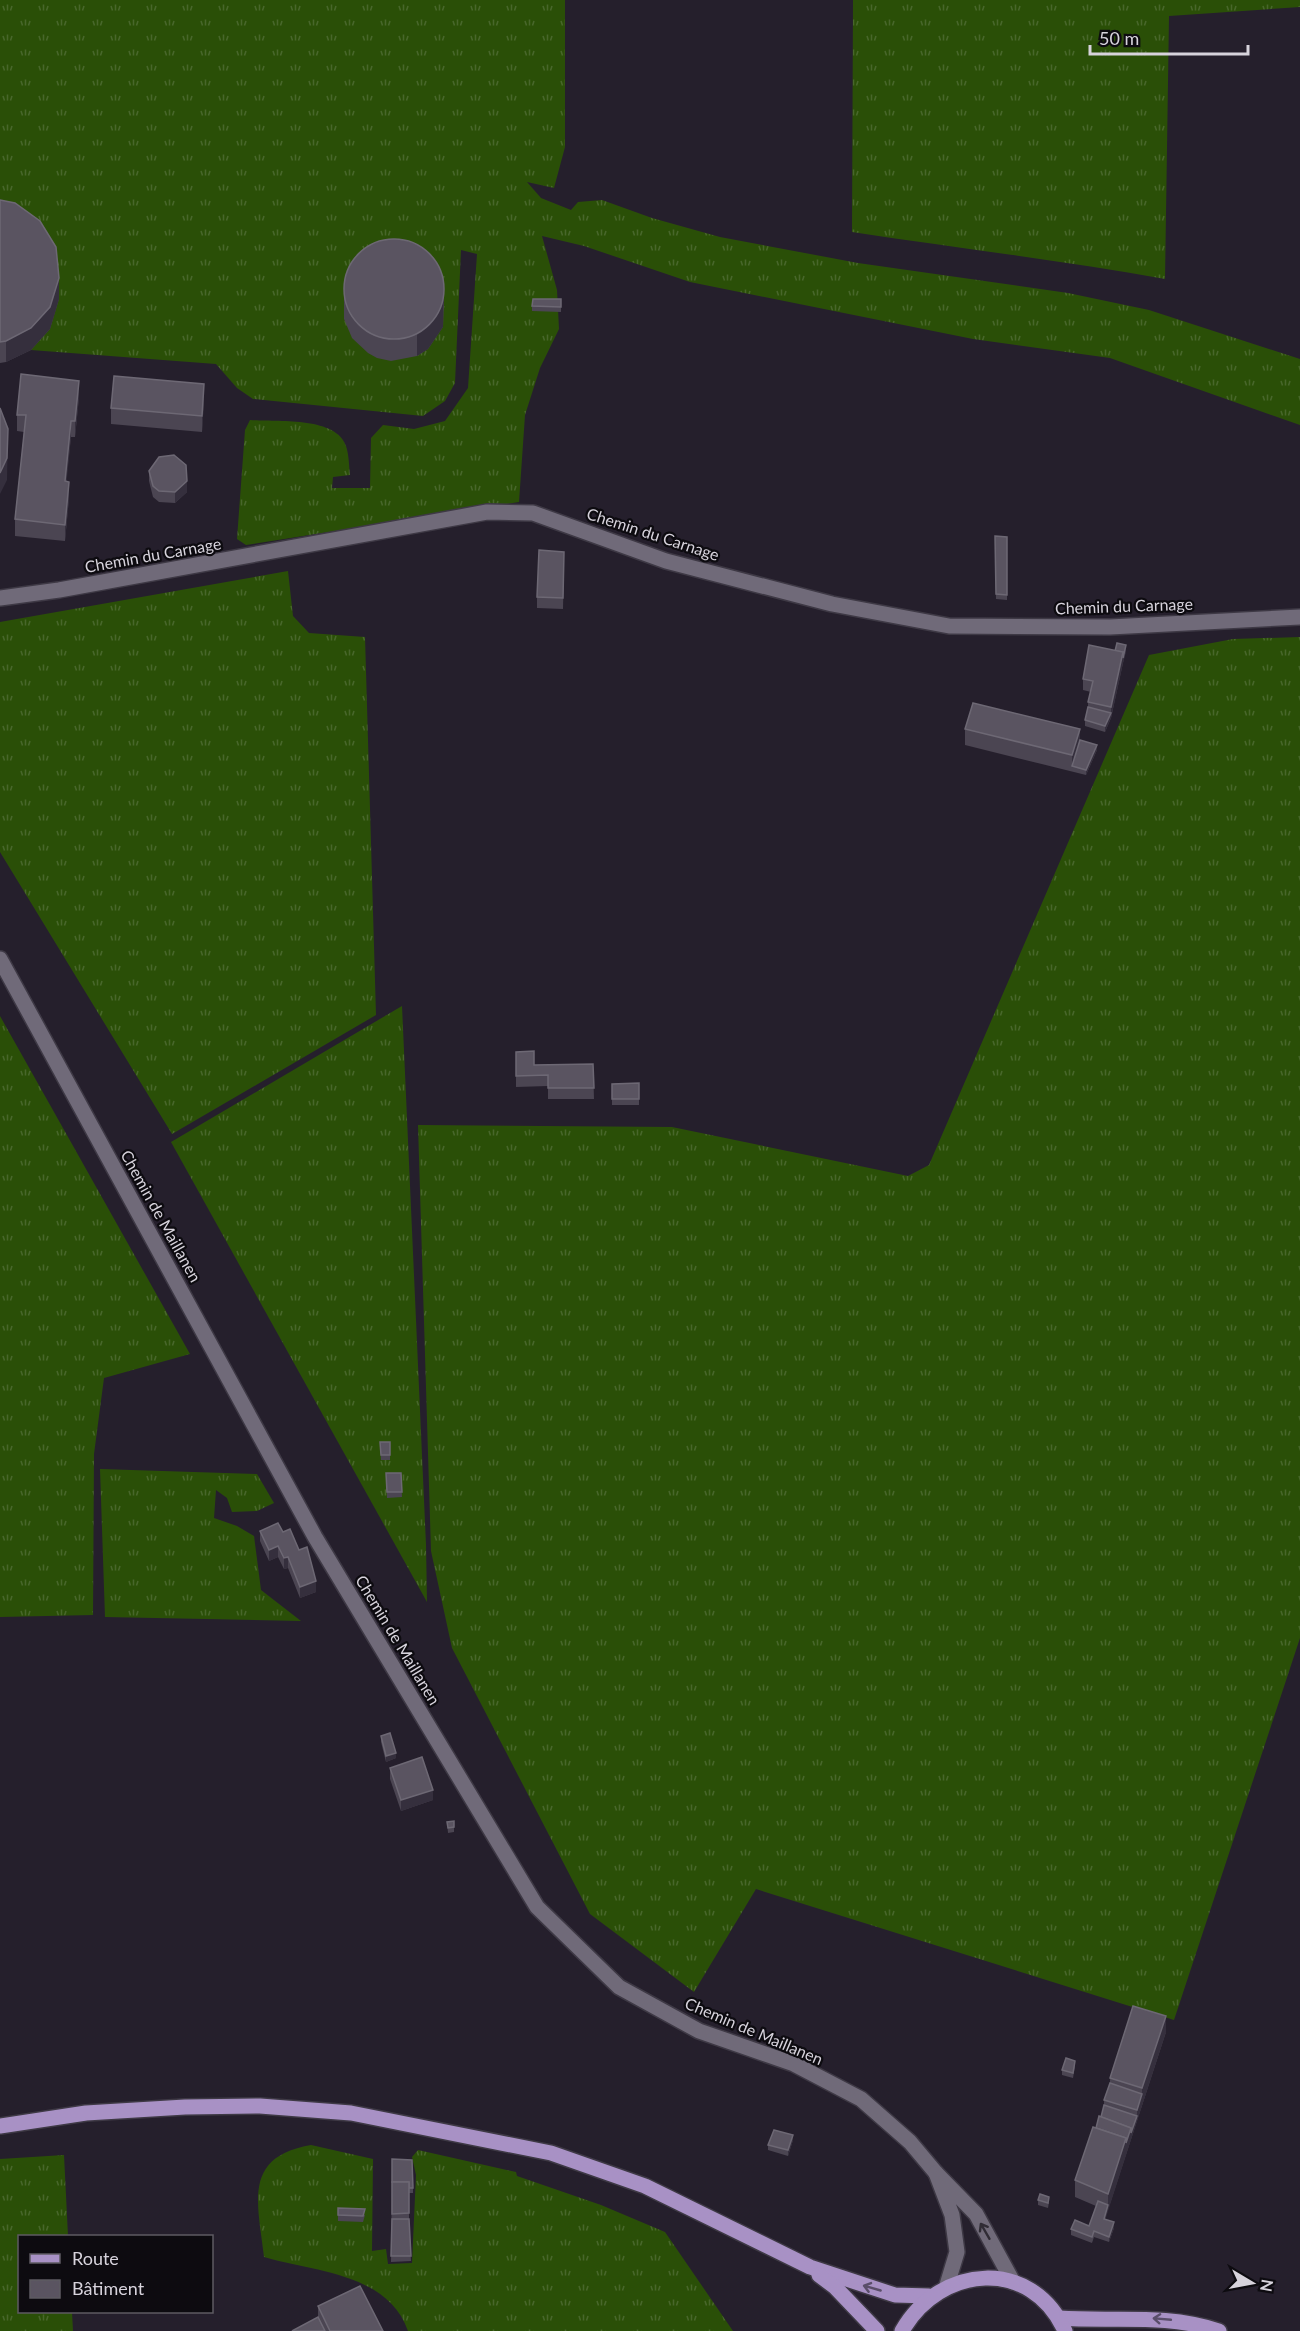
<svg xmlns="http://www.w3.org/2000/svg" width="1300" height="2331" viewBox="0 0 1300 2331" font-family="Lato,sans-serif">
<defs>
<pattern id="grass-tufts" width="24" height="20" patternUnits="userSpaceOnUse" patternTransform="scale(1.5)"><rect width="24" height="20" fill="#2a4f07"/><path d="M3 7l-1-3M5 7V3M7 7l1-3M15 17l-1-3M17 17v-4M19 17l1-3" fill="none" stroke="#48672b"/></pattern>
</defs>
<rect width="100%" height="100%" fill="#251f2c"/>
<g fill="url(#grass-tufts)">
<path d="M0,0h565v147l-11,41 -27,-6 14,16 30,12 7,-8 24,-2 50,18 68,19 138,26 210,30 81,17 151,49v66l-190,-67 -137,-19 -283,-57 -106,-36 -42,-10 15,54 2,39 -19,39 -15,47 -6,87 -273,43 -9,-6 8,-109 5,-10c26,2 86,-4 96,26 3,9 3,20 4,29l-17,2 -1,11h38l1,-50 12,-13 31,4 31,-8 23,-33 9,-134 -16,-4 -6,133 -10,18 -22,15 -170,-17 -16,-11 -21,-24 -185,-14c26,-30 29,-42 25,-81l-56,-48z"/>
<path d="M853,0h447v7l-131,9 -4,263c-104,-19 -209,-31 -313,-47z"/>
<polygon points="288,571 293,616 309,633 365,637 376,1015 172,1134 0,852 0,622"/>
<polygon points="1300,637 1300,1638 1174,2020 756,1889 694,1992 590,1914 452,1648 431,1551 418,1125 672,1127 908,1176 929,1165 1149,655 1233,639"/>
<polygon points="402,1006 426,1545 427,1602 171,1142"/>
<polygon points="0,1016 190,1354 104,1378 94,1454 93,1615 0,1617"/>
<polygon points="100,1469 257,1474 274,1503 257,1511 232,1512 227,1498 216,1490 214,1518 237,1526 254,1536 261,1590 301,1621 105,1617"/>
<path d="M311,2145l62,14 -1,92 14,-2 2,15 24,-1 4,-88 -4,-18 6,-7 98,22 1,4 84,29 64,27 68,99h-325c-20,-58 -93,-59 -144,-74 -6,-54 -22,-100 47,-112z"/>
<polygon points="64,2155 68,2236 20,2236 20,2312 72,2312 73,2331 0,2331 0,2159"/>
</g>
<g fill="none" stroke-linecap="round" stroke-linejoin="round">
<g stroke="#3e3945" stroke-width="18">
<g id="minor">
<polyline points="0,598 59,590 487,512 533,513 666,561 832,604 949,626 1110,627 1300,617"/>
<polyline points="0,959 315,1537 537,1907 619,1987 699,2031 794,2064 861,2099 910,2142 936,2173"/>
<polyline points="947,2285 957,2252 952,2215 936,2173 976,2214 1013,2282"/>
</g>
</g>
<g stroke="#3e3945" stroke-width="18">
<g id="major">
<polyline points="0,2126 86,2113 185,2107 260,2106 351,2113 551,2153 645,2186 810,2267 895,2295 929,2296"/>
<polyline points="819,2275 835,2287 877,2331"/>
<path d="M1059,2318c56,4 106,-5 160,13"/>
<path d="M902,2331c38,-67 130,-74 163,0"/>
</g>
</g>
<use href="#minor" stroke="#706a79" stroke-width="15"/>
<use href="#major" stroke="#a891c5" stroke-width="15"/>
</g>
<g fill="#4b4552">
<polygon points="0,200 59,299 50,329 31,350 6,362 0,363"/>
<polygon points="344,298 444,300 443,327 428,349 417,356 391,361 377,358 368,353 352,338 344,319"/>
<polygon points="561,299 561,312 532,311 532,306"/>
<polygon points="79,397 75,437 71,437 66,482 69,498 65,541 15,536 15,519 24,432 17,431 17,415"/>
<polygon points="204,400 202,432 111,424 111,408"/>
<polygon points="149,471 187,492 175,503 159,502 153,497 149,481"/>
<polygon points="995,536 1007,537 1007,600 996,599"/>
<polygon points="564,563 563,609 537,608 537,597"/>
<polygon points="1115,651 1126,651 1123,663 1111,718 1105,732 1085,726 1085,720 1088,707 1088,702 1091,692 1083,690 1083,679"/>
<polygon points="965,729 1080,740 1097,750 1086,775 965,745"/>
<polygon points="516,1052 534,1065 593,1064 594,1099 548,1099 548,1086 516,1087"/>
<polygon points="639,1083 639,1105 612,1105 612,1084"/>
<polygon points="380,1442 390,1442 390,1460 381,1460"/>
<polygon points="386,1473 401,1473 402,1497 387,1498"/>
<polygon points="260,1531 283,1532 316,1592 300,1598 288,1568 284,1569 278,1557 269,1561 260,1541"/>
<polygon points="381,1736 396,1758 386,1762 381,1742"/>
<polygon points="390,1768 433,1800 401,1811 390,1779"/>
<polygon points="454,1821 454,1832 448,1833 447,1822"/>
<polygon points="1166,2032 1105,2219 1114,2228 1109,2242 1094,2237 1092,2243 1071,2235 1071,2229 1089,2226 1096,2206 1075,2197 1075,2180 1101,2117 1104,2105 1104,2100 1110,2083 1110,2078"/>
<polygon points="1075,2066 1073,2078 1062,2075 1062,2070"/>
<polygon points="793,2140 788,2156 768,2150 768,2145"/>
<polygon points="392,2159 413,2188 413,2193 409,2193 409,2219 411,2261 391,2262"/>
<polygon points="1038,2200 1049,2202 1048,2208 1038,2205"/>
<polygon points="338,2208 365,2215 363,2222 338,2221"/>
<polygon points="318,2306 383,2331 292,2331 318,2317"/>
</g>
<g fill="#352f3d">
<polygon points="59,278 59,299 50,329 31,350 6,362 6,341"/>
<polygon points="444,278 443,327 428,349 417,356 417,335"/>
<polygon points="79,381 79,397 75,437 75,421"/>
<polygon points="204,384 204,400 202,432 202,416"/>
<polygon points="71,421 71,437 65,498 65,481"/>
<polygon points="8,429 7,480 0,494 0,473"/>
<polygon points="187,481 187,492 175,503 175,492"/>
<polygon points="69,482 69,498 65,541 65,525"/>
<polygon points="1126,645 1126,651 1123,663 1123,658"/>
<polygon points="1123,652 1123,663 1111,718 1105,732 1105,726 1111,713 1111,707"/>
<polygon points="1080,729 1080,746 1072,766 1072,755"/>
<polygon points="1097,745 1097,750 1086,775 1086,770"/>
<polygon points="278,1546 278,1557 269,1561 269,1550"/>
<polygon points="288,1557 288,1568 284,1569 284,1558"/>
<polygon points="316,1581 316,1592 300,1598 300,1587"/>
<polygon points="396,1753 396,1758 386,1762 386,1756"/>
<polygon points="433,1790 433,1800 401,1811 401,1800"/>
<polygon points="1166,2016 1166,2032 1137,2121 1137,2110 1142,2094 1142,2088"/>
<polygon points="1137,2116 1137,2121 1108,2211 1108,2194 1126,2138"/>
<polygon points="793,2135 793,2140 788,2156 788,2150"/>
<polygon points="1108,2205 1108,2211 1104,2224 1104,2219"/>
<polygon points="1114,2222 1114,2228 1109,2242 1109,2237"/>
</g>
<g fill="#5a5461" stroke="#6d6874" stroke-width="1.5">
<polygon points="0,200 15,203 40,221 56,247 59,278 50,307 31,328 6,341 0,342"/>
<circle cx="394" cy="289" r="50"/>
<polygon points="533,299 561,299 561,307 532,306"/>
<polygon points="21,374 79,381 75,421 71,421 65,481 69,482 65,525 15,519 26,415 17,415"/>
<polygon points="114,376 204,384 202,416 111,408"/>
<polygon points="0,408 8,429 7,458 0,473"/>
<polygon points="174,455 186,465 187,481 175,492 159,491 153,486 149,471 159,457"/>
<polygon points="995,536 1007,537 1007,595 996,594"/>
<polygon points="539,550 564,552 563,598 537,597"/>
<polygon points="1117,643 1126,645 1123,658 1123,652 1115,651"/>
<polygon points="1089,645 1123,652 1111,707 1088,702 1093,681 1083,679"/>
<polygon points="973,703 1080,729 1072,755 965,729"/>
<polygon points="1088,707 1111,713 1105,726 1085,720"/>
<polygon points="1080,740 1097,745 1086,770 1072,766"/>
<polygon points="534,1051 534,1065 593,1064 594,1088 548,1088 548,1075 516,1076 516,1052"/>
<polygon points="639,1083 639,1099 612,1099 612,1084"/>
<polygon points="380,1442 390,1442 390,1455 381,1455"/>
<polygon points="386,1473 401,1473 402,1492 387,1492"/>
<polygon points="278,1523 283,1532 290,1529 299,1550 307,1547 316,1581 300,1587 288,1557 284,1558 278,1546 269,1550 260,1531"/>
<polygon points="390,1733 396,1753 386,1756 381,1736"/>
<polygon points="422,1757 433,1790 401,1800 390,1768"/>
<polygon points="454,1821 454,1827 448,1828 447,1822"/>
<polygon points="1133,2006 1166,2016 1142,2088 1110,2078"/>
<polygon points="1066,2058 1075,2061 1073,2073 1062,2070"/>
<polygon points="1110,2083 1142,2094 1137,2110 1104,2100"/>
<polygon points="1104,2105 1137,2116 1131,2133 1131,2128 1101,2117"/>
<polygon points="1099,2116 1131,2128 1126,2143 1126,2138 1096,2128"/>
<polygon points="1093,2127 1126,2138 1108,2194 1075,2180"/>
<polygon points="774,2130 793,2135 788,2150 768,2145"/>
<polygon points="392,2159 412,2160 413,2188 409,2188 409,2182 392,2182"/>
<polygon points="392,2182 409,2182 409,2213 392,2214"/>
<polygon points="1040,2194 1049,2197 1048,2203 1038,2200"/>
<polygon points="1098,2201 1108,2205 1104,2219 1114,2222 1109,2237 1094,2231 1092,2237 1071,2229 1075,2220 1089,2226"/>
<polygon points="338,2208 365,2209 363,2216 338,2215"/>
<polygon points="392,2219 409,2219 411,2256 391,2256"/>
<polygon points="360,2286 383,2331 330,2331 318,2306"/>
<polygon points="318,2317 325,2331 292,2331"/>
</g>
<defs><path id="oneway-shaft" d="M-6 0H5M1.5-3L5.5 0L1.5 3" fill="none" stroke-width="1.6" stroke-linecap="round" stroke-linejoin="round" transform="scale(1.5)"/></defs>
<use stroke="#302c35" href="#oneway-shaft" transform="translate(985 2231) rotate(-120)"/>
<g stroke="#5a4e6a">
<use href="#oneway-shaft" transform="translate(872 2288) rotate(-164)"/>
<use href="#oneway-shaft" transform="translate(1162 2319) rotate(-175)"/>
</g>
<g text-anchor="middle" stroke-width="4.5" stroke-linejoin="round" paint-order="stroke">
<g font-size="16" fill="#d7d3dc" stroke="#0d0b10">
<text transform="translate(653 534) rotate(18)" y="6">Chemin du Carnage</text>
<text transform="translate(153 555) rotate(-10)" y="6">Chemin du Carnage</text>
<text transform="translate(1124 606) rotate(-2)" y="6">Chemin du Carnage</text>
<text transform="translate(161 1216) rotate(61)" y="6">Chemin de Maillanen</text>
<text transform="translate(398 1640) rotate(59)" y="6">Chemin de Maillanen</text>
<text transform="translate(754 2031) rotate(23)" y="6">Chemin de Maillanen</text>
</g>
</g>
<rect x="18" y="2235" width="195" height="78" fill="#0d0b10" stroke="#5e5b62" stroke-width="1.5"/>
<rect x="30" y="2254" width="30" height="9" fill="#a891c5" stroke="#5e5b62" stroke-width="1.5"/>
<text x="72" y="2265" font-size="18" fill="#d7d3dc">Route</text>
<rect x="30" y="2280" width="30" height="18" fill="#5a5461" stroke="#5e5b62" stroke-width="1.5"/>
<text x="72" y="2295" font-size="18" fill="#d7d3dc">Bâtiment</text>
<g transform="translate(1252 2283) rotate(100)" stroke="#0d0b10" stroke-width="4.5" paint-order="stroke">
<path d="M0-4.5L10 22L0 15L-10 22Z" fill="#d7d3dc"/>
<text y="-9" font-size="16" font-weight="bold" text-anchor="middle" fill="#d7d3dc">N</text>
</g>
<path d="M1090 45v9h158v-9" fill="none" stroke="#d7d3dc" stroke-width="3"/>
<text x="1099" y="45" font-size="18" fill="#d7d3dc" stroke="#0d0b10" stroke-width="4.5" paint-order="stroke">50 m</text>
</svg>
